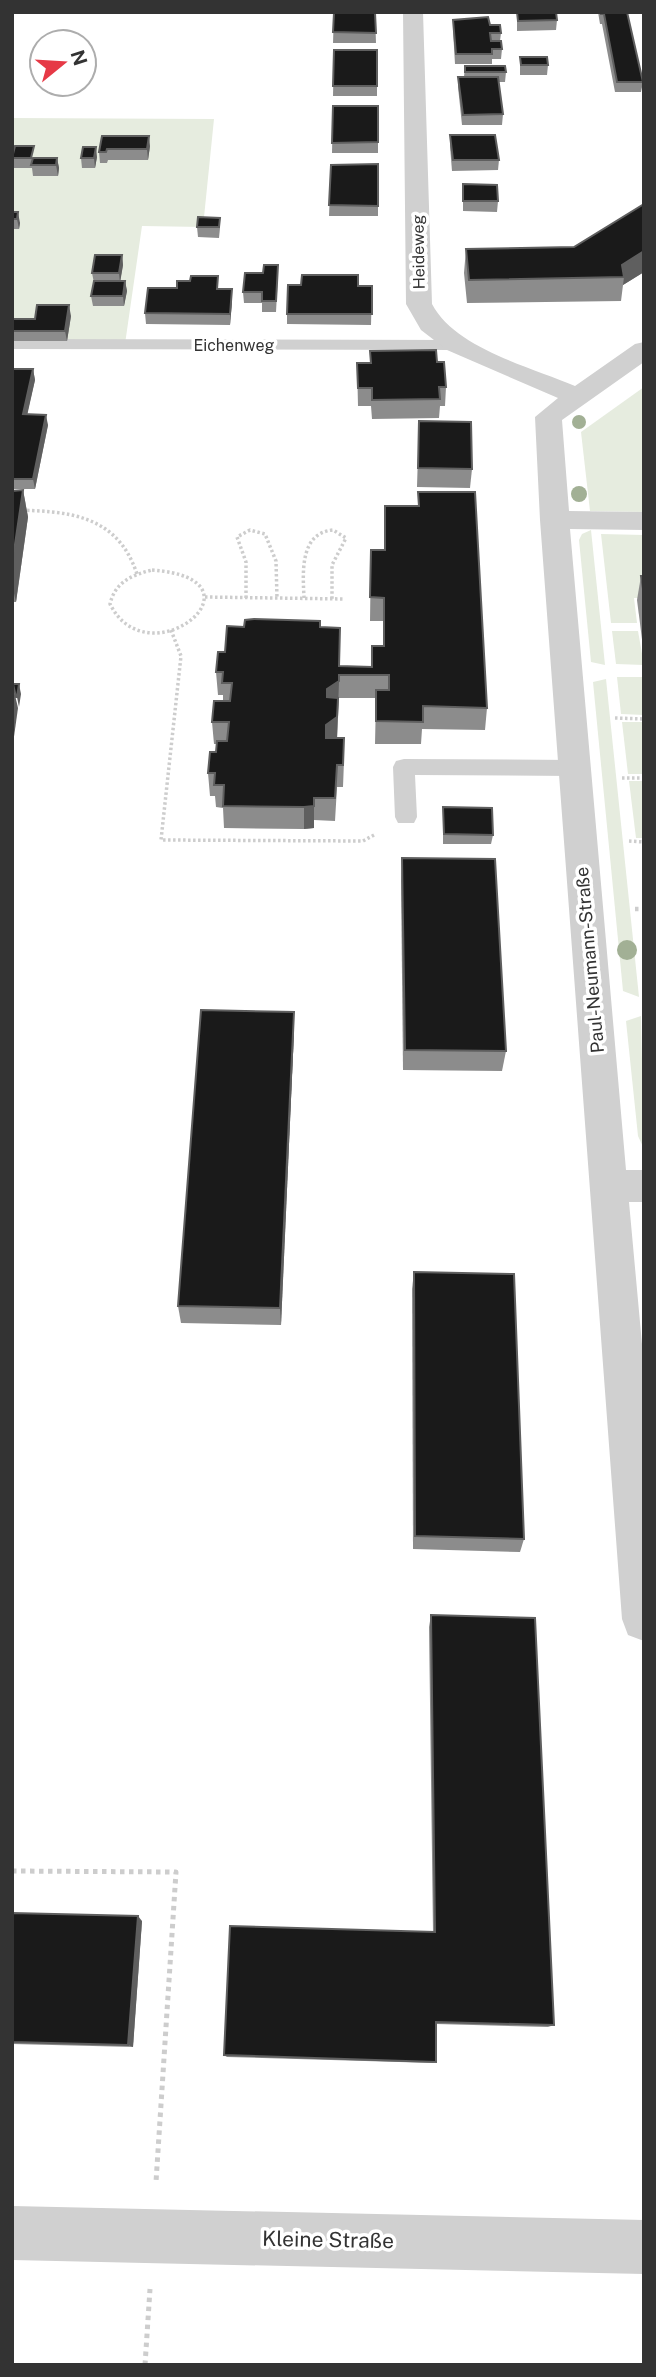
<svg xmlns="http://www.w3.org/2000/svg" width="656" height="2377" viewBox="0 0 656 2377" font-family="'Public Sans',sans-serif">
<rect width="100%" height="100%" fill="#fff"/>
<g fill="#e6ecdf">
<polygon points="12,118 214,119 203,227 142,226 125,344 12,343"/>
<polygon points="644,387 644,512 590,511 581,432"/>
<polygon points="591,530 605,665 591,662 579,540 582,534"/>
<polygon points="601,534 644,535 644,598 634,598 637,623 611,623"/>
<polygon points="612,631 638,631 644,665 616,664"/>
<polygon points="617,677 644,677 644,715 621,714"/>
<polygon points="606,679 639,997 623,991 593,682"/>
<polygon points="622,722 644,722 644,774 628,774"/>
<polygon points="629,781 644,781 644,838 636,838"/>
<polygon points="641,1016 644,1149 638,1136 626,1021"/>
</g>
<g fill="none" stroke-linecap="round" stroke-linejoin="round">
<g stroke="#cdcdcd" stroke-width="3.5" stroke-dasharray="2.5 2.5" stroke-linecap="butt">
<path d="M12,510c56,1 105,4 125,64"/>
<path d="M152,570c122,9 -3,112 -42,34 5,-22 22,-29 42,-34z"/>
<polyline points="205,597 345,599"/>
<polyline points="246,598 246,562 237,537 250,530 265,534 276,561 277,598"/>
<path d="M304,598c-1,-24 -5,-65 29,-68l13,8 -14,27v34"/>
<polyline points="171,630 181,656 161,840 363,841 374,835"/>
<polyline points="615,718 644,719"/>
<polyline points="622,778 644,778"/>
<polyline points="629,841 644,842"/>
</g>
<polyline stroke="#cdcdcd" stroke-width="4.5" stroke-dasharray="3.5 3.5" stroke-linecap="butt" points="635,909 644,909"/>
<g stroke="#cdcdcd" stroke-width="5" stroke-dasharray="4.5 4.5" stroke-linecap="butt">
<polyline points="12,1871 176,1872 156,2182"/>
<polyline points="145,2365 150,2289"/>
</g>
<g fill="#d0d0d0" fill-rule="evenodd">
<polygon points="12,339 456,340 465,345 456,350 12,349"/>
<polygon points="404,759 574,760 582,762 585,768 582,774 574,776 415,775 417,817 414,823 398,823 395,817 393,767 396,761"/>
</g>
<g fill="#d0d0d0" fill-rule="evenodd">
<path d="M403,12h20l9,292c23,44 98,63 143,82l60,-42 9,-2v20l-82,58 7,91 75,1v18l-74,-1 56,641h18v32h-15l15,164v275l-16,-6 -6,-16 -82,-1099 -5,-103 23,-19 -111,-48 -26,-20 -15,-26z"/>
<polygon points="12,2206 644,2220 644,2274 12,2260"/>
</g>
</g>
<g fill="#a2b095">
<circle cx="579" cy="422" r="7"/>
<circle cx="579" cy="494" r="8"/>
<circle cx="627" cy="950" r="10"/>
</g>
<g fill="#8c8c8c">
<polygon points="517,12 556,12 557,20 556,30 517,31"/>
<polygon points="598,12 627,12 643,82 641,92 615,92 602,24 600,24"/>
<polygon points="334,13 375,13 376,43 333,43"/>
<polygon points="453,20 490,25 501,33 500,41 502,49 501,59 492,59 492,64 455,64 453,30"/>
<polygon points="334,50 377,50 377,96 333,96"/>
<polygon points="520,57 548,65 547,75 520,75"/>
<polygon points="465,66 506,72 505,82 499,82 503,114 502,125 462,125 458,87 458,77 464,77"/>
<polygon points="333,106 378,106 378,153 332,153"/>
<polygon points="450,135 499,160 498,170 452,171 450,146"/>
<polygon points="102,136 150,146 148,160 108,160 107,163 100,163 99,152"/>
<polygon points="97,157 95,168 82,168 81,158"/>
<polygon points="12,158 57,158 59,168 58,176 33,176 32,168 14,168"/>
<polygon points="378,164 378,216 329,216 331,165"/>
<polygon points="463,184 498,201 497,212 463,211"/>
<polygon points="12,212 20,223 19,229 12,229"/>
<polygon points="220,218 220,228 219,238 198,237 197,227"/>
<polygon points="466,249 644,272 623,285 621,301 467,303 464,273"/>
<polygon points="122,255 123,265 120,281 125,281 127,291 124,306 93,306 91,296 94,283 92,273"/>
<polygon points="263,273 278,275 276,312 262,312 262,303 244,303 243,292"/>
<polygon points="358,286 372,286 371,325 287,324 287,314"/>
<polygon points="219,289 232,300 230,325 146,324 145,313"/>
<polygon points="71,316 67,341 12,341 12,319 35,319"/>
<polygon points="370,351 437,362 446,387 445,406 440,406 439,418 372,419 371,406 358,406 357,363 370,363"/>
<polygon points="12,369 33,369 35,380 27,414 48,425 35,489 12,489"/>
<polygon points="419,421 472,469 470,488 417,487"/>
<polygon points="23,490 28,517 16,602 12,602 12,491"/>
<polygon points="418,492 487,708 485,730 422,729 421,744 375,744 376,698 339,698 337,738 344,738 344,761 343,787 337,787 335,821 314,820 314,828 304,829 224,828 223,808 216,807 215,796 210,796 208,773 216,752 217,744 214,744 212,722 223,701 223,695 218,695 216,672 225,652 320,627 340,666 371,667 372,646 383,646 384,621 370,621 371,550 384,550 385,506 418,506"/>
<polygon points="641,576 644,576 644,655 637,600"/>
<polygon points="443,807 493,835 491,844 443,844"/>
<polygon points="402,858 506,1051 502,1071 403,1070 401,880"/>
<polygon points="294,1012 294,1032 281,1325 181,1323 178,1306"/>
<polygon points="414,1272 524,1539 520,1552 413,1549 412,1289"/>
<polygon points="431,1615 554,2025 548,2027 436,2024 436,2062 433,2063 227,2057 224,2055 433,1932 429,1627"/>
<polygon points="12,1913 142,1921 133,2047 12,2044"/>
</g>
<g fill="#5f5f5f">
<polygon points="149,136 150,146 148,160 147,149"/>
<polygon points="96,147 97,157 95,168 94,158"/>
<polygon points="57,158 59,168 58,176 56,165"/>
<polygon points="18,212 20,223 19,229 17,219"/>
<polygon points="644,251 644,272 623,285 624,277 622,265"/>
<polygon points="122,255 123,265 120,283 119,273"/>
<polygon points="125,281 127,291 124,306 123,296"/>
<polygon points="232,289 232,300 230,325 230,314"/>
<polygon points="69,305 71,316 67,341 65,331"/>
<polygon points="33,369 35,380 25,425 23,414"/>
<polygon points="46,415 48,425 35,489 33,479"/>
<polygon points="23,490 28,517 16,602 12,585 12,565"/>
<polygon points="339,681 337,739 326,761 327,689"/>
<polygon points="12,682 18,708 12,751"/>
<polygon points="19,684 21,694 19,707 17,697"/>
<polygon points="314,806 314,828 304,829 304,807"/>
<polygon points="294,1012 294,1032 281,1325 280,1308"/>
<polygon points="138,1916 142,1921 133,2047 128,2045"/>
</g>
<g fill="#1a1a1a" stroke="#5f5f5f" stroke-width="2">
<polygon points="517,12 556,12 557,20 518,21"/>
<polygon points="601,12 627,12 643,82 617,82 604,14 601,14"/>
<polygon points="334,13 375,13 376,33 333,32"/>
<polygon points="488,17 490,25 500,25 501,33 490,33 491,41 501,41 502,49 492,49 492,54 456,54 453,20"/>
<polygon points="334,50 377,50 377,86 333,86"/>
<polygon points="520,57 547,57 548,65 521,65"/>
<polygon points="465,66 505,66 506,72 465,72"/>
<polygon points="458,77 498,77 503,114 463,115"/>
<polygon points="333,106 378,106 378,142 332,143"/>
<polygon points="450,135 495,135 499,160 453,160"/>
<polygon points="102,136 149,136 147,149 107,149 106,152 99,152"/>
<polygon points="15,146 34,146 31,158 12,158"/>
<polygon points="83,147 96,147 94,158 81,158"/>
<polygon points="33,158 57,158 56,165 31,165"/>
<polygon points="378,164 378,206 329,205 331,165"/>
<polygon points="463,184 497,185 498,201 463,201"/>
<polygon points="644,204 644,251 622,265 624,277 469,280 466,249 574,247"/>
<polygon points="12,212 18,212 17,219 12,219"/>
<polygon points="198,217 220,218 219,227 197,227"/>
<polygon points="95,255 122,255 119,273 92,273"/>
<polygon points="264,265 278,265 276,301 262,301 262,292 243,292 245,273 263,273"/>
<polygon points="302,275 358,275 358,286 372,286 372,314 287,314 288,285 301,285"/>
<polygon points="191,276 218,276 217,289 232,289 230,314 145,313 148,288 177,288 177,281 190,281"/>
<polygon points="94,281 125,281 123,296 91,296"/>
<polygon points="37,305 69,305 65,331 12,331 12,319 35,319"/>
<polygon points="436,350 437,362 444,362 446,387 439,387 440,399 372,400 372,388 358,388 357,363 371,363 370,351"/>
<polygon points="12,369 33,369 23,414 46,415 33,479 12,479"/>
<polygon points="419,421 471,422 472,469 418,468"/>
<polygon points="23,490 12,565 12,491"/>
<polygon points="418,492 475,492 487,708 423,706 423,722 376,721 376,690 389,690 389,675 339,675 339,681 327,689 327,697 338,698 337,717 326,725 326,738 344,738 343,765 337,765 335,798 314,798 314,806 304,807 223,806 224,785 214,785 215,773 208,773 210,752 216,752 217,741 227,741 229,722 212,722 214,701 230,701 232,683 222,683 223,672 216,672 218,652 225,652 227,626 244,627 245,620 254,619 320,621 320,627 340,628 339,666 372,667 372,646 384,646 384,598 370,597 371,550 385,550 385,506 419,506"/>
<polygon points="641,576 644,576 644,595"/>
<polygon points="13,684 19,684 17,697 16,697"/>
<polygon points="443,807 492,808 493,835 444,834"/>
<polygon points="402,858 495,859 506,1051 405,1050"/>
<polygon points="201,1010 294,1012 280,1308 178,1306"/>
<polygon points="414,1272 514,1274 524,1539 415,1536"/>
<polygon points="431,1615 535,1618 554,2025 436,2022 436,2062 224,2055 230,1926 435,1932"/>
<polygon points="12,1913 138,1916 128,2045 12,2042"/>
</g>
<g text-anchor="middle" stroke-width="7" stroke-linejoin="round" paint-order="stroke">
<g font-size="16" fill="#333" stroke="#fff">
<text transform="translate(418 252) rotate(-91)" y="6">Heideweg</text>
<text x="234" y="351">Eichenweg</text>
</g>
<g font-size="18" fill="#333" stroke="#fff">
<text transform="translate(590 960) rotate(-95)" y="6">Paul-Neumann-Straße</text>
</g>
<g font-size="21" fill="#333" stroke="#fff">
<text transform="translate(328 2240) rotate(1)" y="7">Kleine Straße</text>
</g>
</g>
<rect width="656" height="2377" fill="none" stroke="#333333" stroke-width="28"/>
<g transform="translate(63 63) rotate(72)"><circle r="33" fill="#ffffff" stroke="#adadad" stroke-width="2"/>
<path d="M0-5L12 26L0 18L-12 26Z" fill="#e63946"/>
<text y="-10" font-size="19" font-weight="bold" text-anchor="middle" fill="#333333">N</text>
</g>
</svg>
